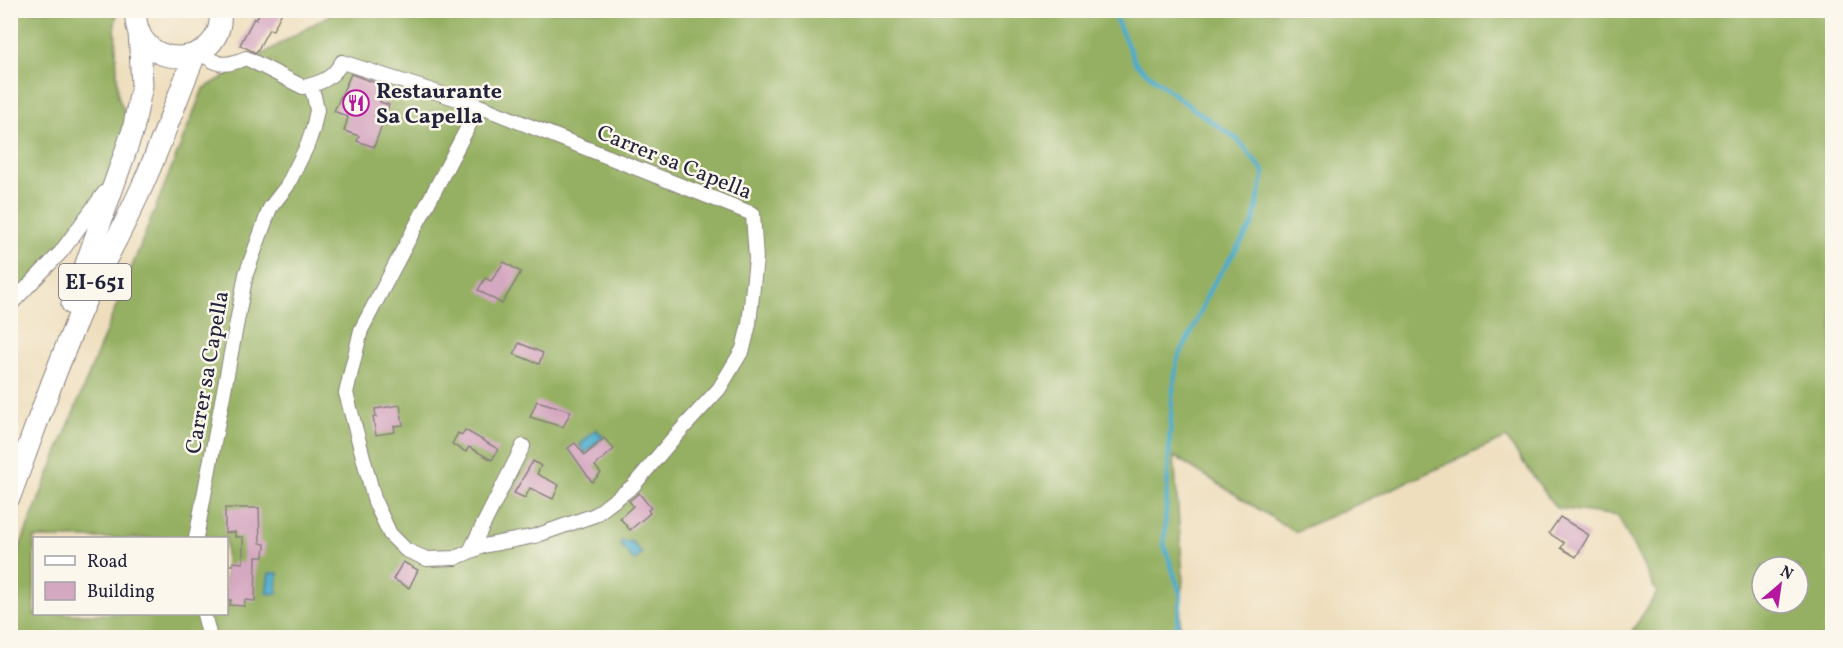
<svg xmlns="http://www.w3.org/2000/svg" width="1843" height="648" viewBox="0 0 1843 648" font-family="Vollkorn,serif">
<rect width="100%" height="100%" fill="#fbf7ec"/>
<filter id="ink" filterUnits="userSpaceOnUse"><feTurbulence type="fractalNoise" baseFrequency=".0167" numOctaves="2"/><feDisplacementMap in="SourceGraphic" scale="12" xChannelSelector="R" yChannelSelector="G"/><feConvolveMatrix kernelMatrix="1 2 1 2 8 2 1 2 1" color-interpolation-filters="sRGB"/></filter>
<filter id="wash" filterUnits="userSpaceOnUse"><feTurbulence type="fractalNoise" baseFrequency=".008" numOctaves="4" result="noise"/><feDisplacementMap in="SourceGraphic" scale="24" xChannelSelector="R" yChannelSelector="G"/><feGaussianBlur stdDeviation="1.35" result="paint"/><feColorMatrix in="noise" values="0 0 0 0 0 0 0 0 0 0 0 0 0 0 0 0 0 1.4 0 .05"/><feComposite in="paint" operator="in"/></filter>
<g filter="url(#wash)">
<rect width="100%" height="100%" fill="#eedebd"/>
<g fill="#95b062" stroke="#5c694e" stroke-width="1.5" fill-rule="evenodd">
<polygon points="11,11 117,11 115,23 118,96 131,128 110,185 11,303"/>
<path d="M336,11h1496v626h-204l29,-44 -39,-77 -62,-8 -50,-70 -211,94 -121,-76 9,121 -4,60 -1168,1v-57l10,-37 182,-455zM34,538h192v76h-192zM1762,567h36v36h-36z"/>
</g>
<g fill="#4caccb" stroke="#376783" stroke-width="1.5">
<polygon points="596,429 603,437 585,454 580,445"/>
<polygon points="621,541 625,541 628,543 631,541 642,554 634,561 621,545"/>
<polygon points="269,573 278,573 277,594 266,593"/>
</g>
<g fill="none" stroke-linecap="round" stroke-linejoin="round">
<polyline stroke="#4caccb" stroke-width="4.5" points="1115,10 1115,17 1136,64 1181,100 1238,140 1264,172 1253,224 1210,289 1195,325 1177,360 1172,398 1164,544 1181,596 1175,638"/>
</g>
<g id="blocks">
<g fill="#d5a8c1">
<polygon points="261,10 283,10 273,30 269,29 256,53 240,45 254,18 256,20"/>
<polygon points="351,74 387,87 380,102 389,105 374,147 357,141 359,136 344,131 348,117 334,111"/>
<polygon points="504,262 521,272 502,304 478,290 485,278 491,281"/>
<polygon points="519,343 543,353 539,364 514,354"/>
<polygon points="537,401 571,411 563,427 530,417"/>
<polygon points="400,405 403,425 394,426 395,432 376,435 373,417 376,417 375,409"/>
<polygon points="465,430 498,449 492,460 469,447 466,452 452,444 458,433 462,435"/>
<polygon points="604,438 614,449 595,466 601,473 592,482 568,448 575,443 585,455"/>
<polygon points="533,461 541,466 537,474 559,485 553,499 530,488 525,498 514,493"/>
<polygon points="639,493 651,508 648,510 650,513 630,530 620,518 633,506 629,501"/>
<polygon points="225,508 259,508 260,543 265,544 264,557 256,557 255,601 245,600 244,606 230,605 231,600 226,600 226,565 233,565 233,562 243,563 243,537 235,537 235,532 225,533"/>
<polygon points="1560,517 1589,535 1576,557 1561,548 1564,543 1549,533"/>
<polygon points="403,562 418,570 409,588 393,579"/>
</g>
</g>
</g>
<g filter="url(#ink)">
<use href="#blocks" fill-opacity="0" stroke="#88807c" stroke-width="1.5"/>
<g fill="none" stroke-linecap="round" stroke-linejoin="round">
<g stroke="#88807c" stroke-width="16">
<g id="street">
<path d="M200,52c17,14 25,15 46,6l57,29c18,-4 29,-8 39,-25l128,41 9,3 274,108 3,45 -7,65 -6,25 -24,40 -48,52 -38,45 -38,29 -60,21 -52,10 -28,12 -28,1 -21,-9 -16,-16 -15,-32 -29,-109 15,-63 118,-224"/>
<polyline points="10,305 61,252 105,192"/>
<polyline points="196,538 246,274 270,208 287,186 307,146 313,129 317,110 314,96 310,86"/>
<polyline points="470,551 523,446"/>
<polyline points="204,614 210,638"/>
</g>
</g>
<g stroke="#88807c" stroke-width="23">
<g id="primary">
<path d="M136,10c-5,63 91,62 84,0"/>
<polyline points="72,304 133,130 142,85 139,31"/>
<path d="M10,496c24,-64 46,-129 74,-192 19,-41 42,-80 60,-122 19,-42 33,-85 51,-127"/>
</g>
</g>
<use href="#street" stroke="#fff" stroke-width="14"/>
<use href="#primary" stroke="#fff" stroke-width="21"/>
</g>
</g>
<defs>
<g id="restaurant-ring" transform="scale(1.35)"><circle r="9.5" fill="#fbf7ec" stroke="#b5179e" stroke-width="1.5"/><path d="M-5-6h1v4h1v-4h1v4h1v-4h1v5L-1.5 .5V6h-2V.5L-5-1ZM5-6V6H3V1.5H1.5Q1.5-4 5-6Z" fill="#b5179e"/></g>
</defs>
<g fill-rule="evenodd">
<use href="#restaurant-ring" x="356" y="103"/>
</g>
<g text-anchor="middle" stroke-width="5" stroke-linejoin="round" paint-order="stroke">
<rect fill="#fbf7ec" stroke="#636270" stroke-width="1.5" x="59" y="264" width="72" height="36" rx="4.5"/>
<g font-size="21" font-weight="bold" fill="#22223b">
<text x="95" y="289">EI-651</text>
</g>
<g font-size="22" font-weight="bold" fill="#22223b" stroke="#fbf7ec" text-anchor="start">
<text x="376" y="98">Restaurante<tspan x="376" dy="25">Sa Capella</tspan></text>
</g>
<g font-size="22" fill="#22223b" stroke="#fbf7ec">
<text transform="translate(675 161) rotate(22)" y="8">Carrer sa Capella</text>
<text transform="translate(206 372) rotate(-80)" y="8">Carrer sa Capella</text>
</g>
</g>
<rect width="1843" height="648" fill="none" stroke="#fbf7ec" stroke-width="36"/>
<rect x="33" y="537" width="195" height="78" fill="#fbf7ec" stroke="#a4a2a5" stroke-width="1.5"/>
<rect x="45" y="556" width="30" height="9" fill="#ffffff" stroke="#a4a2a5" stroke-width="1.5"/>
<text x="87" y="567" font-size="18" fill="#22223b">Road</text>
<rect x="45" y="582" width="30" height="18" fill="#d5a8c1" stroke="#a4a2a5" stroke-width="1.5"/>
<text x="87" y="597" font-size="18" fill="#22223b">Building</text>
<g transform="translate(1780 585) rotate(29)"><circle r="28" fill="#fbf7ec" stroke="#a4a2a5" stroke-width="1.5"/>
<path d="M0-4.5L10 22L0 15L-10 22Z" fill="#b5179e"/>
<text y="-9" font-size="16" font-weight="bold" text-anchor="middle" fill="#22223b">N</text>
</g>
</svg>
